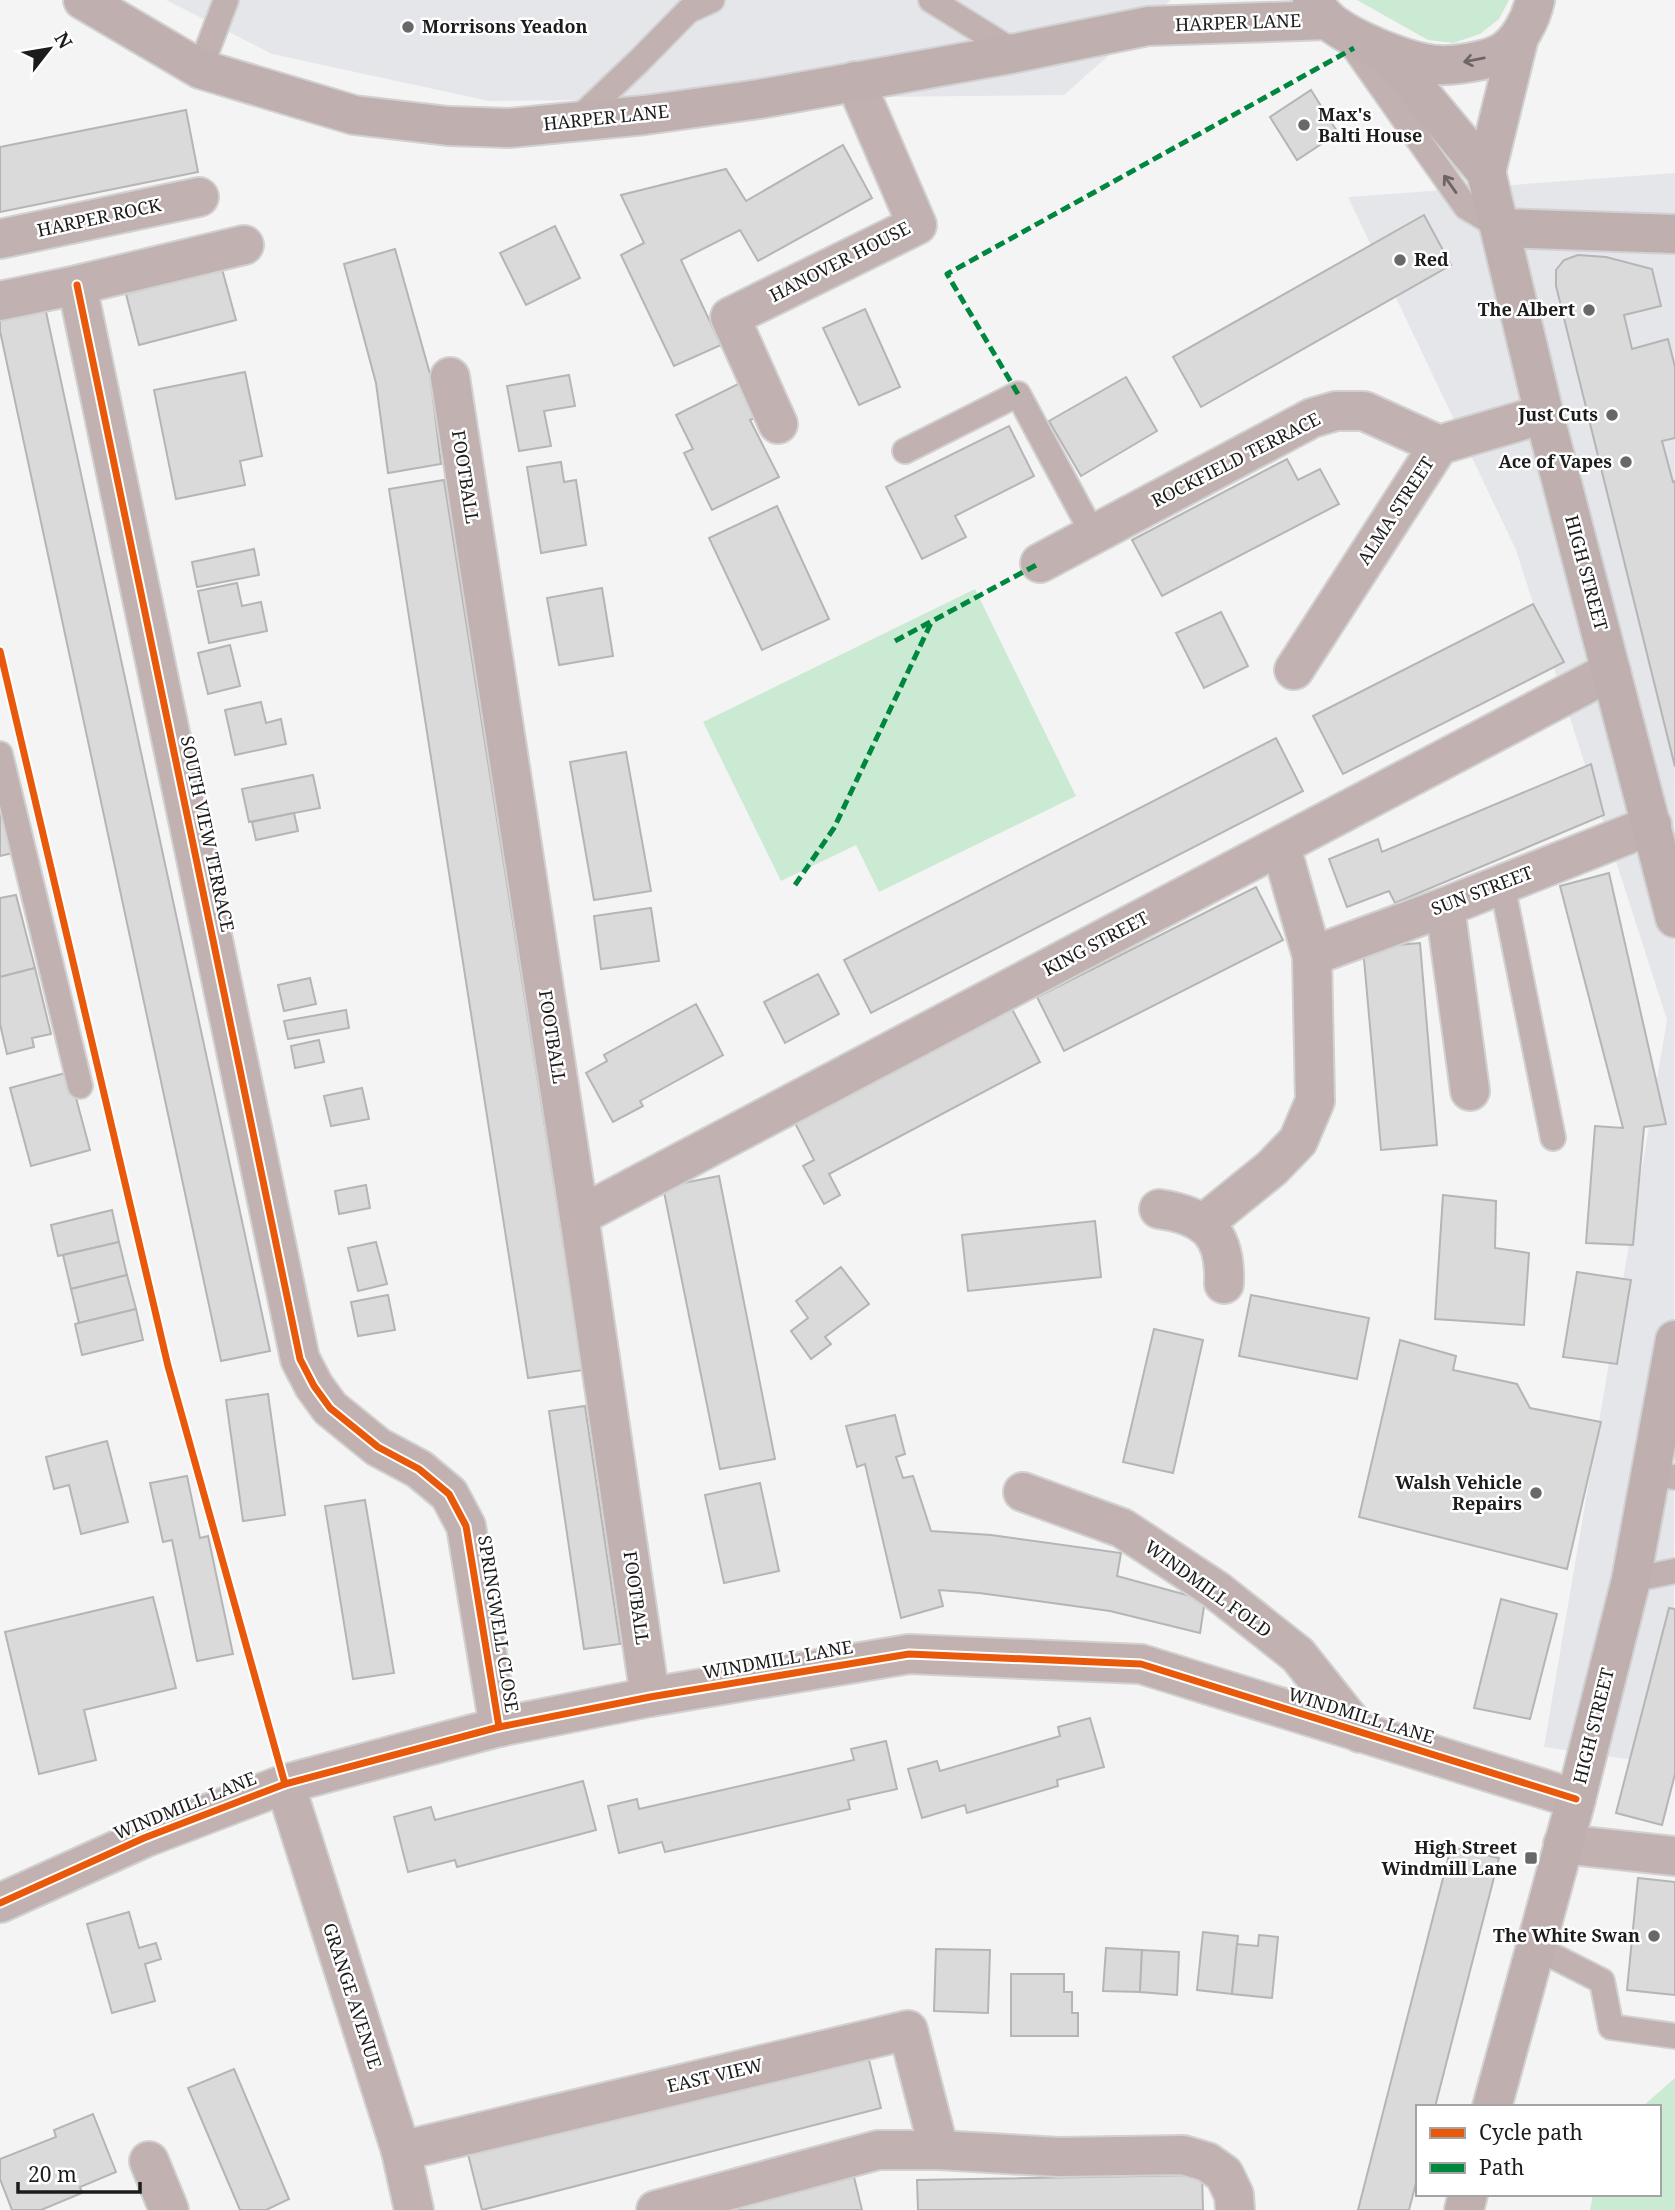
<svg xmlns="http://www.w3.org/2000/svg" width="1675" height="2210" viewBox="0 0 1675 2210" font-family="'Noto Serif',serif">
<rect width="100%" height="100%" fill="#f4f4f5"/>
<g fill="#e4e6ea">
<polygon points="166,0 1171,0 1064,95 489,101 272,54"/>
<polygon points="1675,173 1674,1597 1675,1766 1544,1747 1667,1020 1516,550 1348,197"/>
</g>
<g fill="#caead4">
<polygon points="1357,0 1509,0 1499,19 1480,34 1453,43 1428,40"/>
<polygon points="975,589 1076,796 879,892 856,845 781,881 703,722"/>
<polygon points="1675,2078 1675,2210 1590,2210 1593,2194 1659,2194 1659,2107 1642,2107"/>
</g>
<g fill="#dadada" stroke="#b5b5b6" stroke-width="2">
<polygon points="1311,90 1338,133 1297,160 1270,117"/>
<polygon points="186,110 198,172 0,212 0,147"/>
<polygon points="843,145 872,198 758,261 740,230 681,260 721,345 674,366 621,255 644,243 621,195 726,169 746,201"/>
<polygon points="1424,215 1451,265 1201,407 1173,357"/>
<polygon points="555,226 580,278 526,305 500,253"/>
<polygon points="395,249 430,374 441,464 388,473 376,383 344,264"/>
<polygon points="1578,255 1606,257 1652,269 1661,306 1624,315 1632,349 1668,339 1675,367 1675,438 1662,441 1673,482 1675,481 1675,767 1556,286 1556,270 1564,260"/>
<polygon points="222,269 236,320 139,345 126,294"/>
<polygon points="45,307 270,1351 221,1361 0,331 0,317"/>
<polygon points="865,309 900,387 859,405 823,328"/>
<polygon points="245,372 262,456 240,461 245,485 176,499 154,390"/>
<polygon points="569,375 575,406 544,411 551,446 519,451 507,386"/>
<polygon points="1126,377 1157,431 1081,476 1049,421"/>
<polygon points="742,382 759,416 750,420 779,477 712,510 684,453 693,449 676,415"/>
<polygon points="1009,426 1034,476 955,516 966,537 922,559 886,487"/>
<polygon points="1287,459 1298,480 1320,469 1339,504 1162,596 1132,540"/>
<polygon points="561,462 564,482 576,480 586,545 541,553 527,467"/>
<polygon points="444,480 583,1370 528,1378 389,489"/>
<polygon points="777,506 829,619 762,650 709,538"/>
<polygon points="254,549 259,575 197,587 192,562"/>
<polygon points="237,583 242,606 261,602 267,631 209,643 198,591"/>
<polygon points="602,588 613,656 559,665 547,598"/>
<polygon points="1533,604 1564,662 1343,774 1313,716"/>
<polygon points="1221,612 1248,666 1204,688 1176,633"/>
<polygon points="230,645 240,686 208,694 198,653"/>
<polygon points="261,702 266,723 281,719 286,744 235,755 225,710"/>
<polygon points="1276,738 1303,791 871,1013 844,960"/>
<polygon points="626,752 651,891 594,900 570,762"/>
<polygon points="1591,764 1604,815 1395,903 1389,891 1347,907 1329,859 1378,839 1382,852"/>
<polygon points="313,775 320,808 249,822 242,789"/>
<polygon points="0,804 13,853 0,856"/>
<polygon points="294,813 298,831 256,840 252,822"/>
<polygon points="1609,873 1666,1124 1644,1127 1633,1245 1586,1243 1595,1126 1623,1128 1560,886"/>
<polygon points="1256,887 1283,940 1064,1051 1037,997"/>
<polygon points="16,895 35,968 0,977 0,898"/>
<polygon points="651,908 659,961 601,969 594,916"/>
<polygon points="1420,943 1437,1145 1381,1150 1363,948"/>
<polygon points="35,968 51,1034 32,1038 34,1047 7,1054 0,1024 0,977"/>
<polygon points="818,974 839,1014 785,1043 764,1002"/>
<polygon points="310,978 316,1004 284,1011 278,985"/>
<polygon points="696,1004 723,1055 640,1101 643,1106 613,1122 586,1073 607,1061 604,1055"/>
<polygon points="1012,1009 1040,1062 829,1174 840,1195 824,1204 803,1166 814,1160 795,1123"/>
<polygon points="346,1010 349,1028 288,1039 284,1021"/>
<polygon points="319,1040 324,1062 295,1068 291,1046"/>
<polygon points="69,1072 90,1150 31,1166 10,1088"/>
<polygon points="362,1088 369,1119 331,1126 324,1096"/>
<polygon points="719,1176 775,1459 720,1469 663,1187"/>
<polygon points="366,1185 370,1208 339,1214 335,1191"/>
<polygon points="1443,1195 1496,1201 1495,1248 1529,1253 1524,1325 1435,1319"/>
<polygon points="112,1210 119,1242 58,1256 51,1225"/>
<polygon points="1095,1221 1101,1277 968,1291 962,1235"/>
<polygon points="119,1242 127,1275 71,1289 63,1255"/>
<polygon points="376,1242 387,1284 358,1291 348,1248"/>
<polygon points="841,1267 869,1304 825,1337 831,1344 811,1359 791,1331 808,1318 796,1301"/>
<polygon points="1577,1272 1631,1280 1617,1364 1563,1357"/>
<polygon points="127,1275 136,1309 79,1323 71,1289"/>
<polygon points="388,1295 395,1330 358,1336 351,1302"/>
<polygon points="1251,1295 1369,1318 1357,1379 1239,1356"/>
<polygon points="136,1309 143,1340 82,1355 75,1324"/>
<polygon points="1154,1329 1203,1340 1173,1473 1123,1462"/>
<polygon points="1400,1340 1456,1356 1453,1370 1517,1384 1530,1408 1601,1422 1567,1569 1359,1517"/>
<polygon points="268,1394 285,1515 243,1521 226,1400"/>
<polygon points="585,1406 620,1644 584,1649 549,1411"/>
<polygon points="895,1415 905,1454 896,1457 903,1478 913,1476 931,1531 991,1535 1121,1553 1117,1576 1205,1600 1200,1633 1110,1611 979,1593 939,1590 943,1606 901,1618 865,1464 857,1467 846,1426"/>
<polygon points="107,1441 128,1522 81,1534 69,1485 54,1489 46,1457"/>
<polygon points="187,1476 200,1538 208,1536 233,1654 197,1661 172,1540 163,1542 150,1483"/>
<polygon points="760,1483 779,1571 724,1583 705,1495"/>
<polygon points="365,1500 394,1673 353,1679 325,1506"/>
<polygon points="153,1597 176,1688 84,1710 96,1760 39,1774 5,1632"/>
<polygon points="1501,1599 1557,1614 1530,1719 1474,1708"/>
<polygon points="1669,1608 1675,1609 1675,1774 1662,1825 1616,1813"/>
<polygon points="1090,1718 1104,1767 1057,1780 1058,1786 967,1813 965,1805 922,1818 908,1769 937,1761 940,1771 1060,1736 1058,1727"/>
<polygon points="886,1741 897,1789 848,1800 850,1809 665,1852 662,1842 619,1853 608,1806 637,1799 639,1809 854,1760 851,1749"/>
<polygon points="583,1781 596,1830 457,1867 455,1860 408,1872 394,1817 431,1807 435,1820"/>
<polygon points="1451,1847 1499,1858 1435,2107 1418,2107 1418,2175 1409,2210 1358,2210"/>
<polygon points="1638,1878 1675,1882 1675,1995 1627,1990"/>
<polygon points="129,1912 139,1948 156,1943 161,1959 145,1964 155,2001 112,2013 87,1924"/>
<polygon points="1203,1932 1238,1936 1232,1994 1197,1990"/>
<polygon points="1259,1935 1278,1937 1272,1998 1232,1994 1237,1944 1258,1946"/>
<polygon points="1106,1948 1142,1950 1140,1992 1103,1991"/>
<polygon points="936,1949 990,1950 988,2013 934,2011"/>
<polygon points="1142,1950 1179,1952 1177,1995 1140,1992"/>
<polygon points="1011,1974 1064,1974 1064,1992 1072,1992 1072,2013 1078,2013 1078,2036 1011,2036"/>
<polygon points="866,2048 881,2108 482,2210 467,2150"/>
<polygon points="234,2069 289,2199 266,2210 240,2210 188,2088"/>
<polygon points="93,2114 116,2172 80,2187 82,2193 41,2210 12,2210 0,2179 0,2159 56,2137 54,2130"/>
<polygon points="1202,2175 1203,2210 918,2210 917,2180"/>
<polygon points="854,2177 862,2210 729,2210"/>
</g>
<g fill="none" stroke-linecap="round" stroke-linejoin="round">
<g stroke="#d1d1d2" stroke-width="28">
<g id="lane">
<polyline points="931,0 1016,53"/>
<polyline points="1347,38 1466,207 1501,228"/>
<polyline points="200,69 226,0"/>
<polyline points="575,122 639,61 688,11 712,0"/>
<polyline points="905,451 1018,394 1093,534"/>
<polyline points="0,754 80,1086"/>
<polyline points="1502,884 1553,1138"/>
<polyline points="1650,1474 1675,1477"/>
<polyline points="1631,1580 1675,1571"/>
<polyline points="1535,1947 1602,1981 1611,2027 1675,2036"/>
</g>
</g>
<g stroke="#d1d1d2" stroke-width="42">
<g id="street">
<polyline points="0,239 199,197"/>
<polyline points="77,285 300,1359 314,1386 330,1408 378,1447 419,1469 449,1494 466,1526 499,1727"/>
<polyline points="0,301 77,285 244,245"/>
<polyline points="450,377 579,1216 650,1697"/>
<polyline points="778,424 730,317 917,225 855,81"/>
<polyline points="1040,563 1312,418 1336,411 1364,411 1439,445"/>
<polyline points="1294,670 1439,445 1544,414"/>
<polyline points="1445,907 1470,1091"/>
<polyline points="1312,956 1445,907 1652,825"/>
<path d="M1159,1209c48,7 67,25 65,75"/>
<polyline points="579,1216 1611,671"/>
<polyline points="1203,1224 1272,1168 1298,1141 1315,1101 1312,956 1281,847"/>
<polyline points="1023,1492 1122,1528 1216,1590 1298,1655 1360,1733"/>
<polyline points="285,1784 401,2151 414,2210"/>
<polyline points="1563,1844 1675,1856"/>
<polyline points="0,1903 144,1838 285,1784 499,1727 650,1697 909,1654 1141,1664 1576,1799"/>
<polyline points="401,2151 908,2030 939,2150"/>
<polyline points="149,2161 169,2210"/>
<polyline points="656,2210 878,2150 939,2150 1059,2157 1183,2155 1207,2162 1224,2174 1234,2195 1235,2210"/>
</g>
</g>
<g stroke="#d1d1d2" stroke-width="42">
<g id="secondary">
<polyline points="83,0 200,69 354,115 448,126 509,128 645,115 759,99 1016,53 1148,26 1328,20"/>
<path d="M1312,1c5,7 11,14 17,20 23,19 80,42 109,44 16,1 50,-4 63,-12 18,-10 30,-34 34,-53"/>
<polyline points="1386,52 1486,172 1544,414 1675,918"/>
<polyline points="1486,172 1519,37"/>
<polyline points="1501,228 1675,234"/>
<polyline points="1492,2107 1574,1807 1631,1580 1675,1340"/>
<polyline points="1464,2210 1468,2194"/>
</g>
</g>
<use href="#lane" stroke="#c1b1b0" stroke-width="24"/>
<use href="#street" stroke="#c1b1b0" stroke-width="38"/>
<use href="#secondary" stroke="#bfafaf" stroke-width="38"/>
<g stroke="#00873e" stroke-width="5" stroke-dasharray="10 5" stroke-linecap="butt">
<polyline points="1018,394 947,274 1354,48"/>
<polyline points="895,641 1040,563"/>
<polyline points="795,885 834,828 932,621"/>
</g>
<g stroke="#fff" stroke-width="11">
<g id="cycleway">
<polyline points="77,285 300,1359 314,1386 330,1408 378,1447 419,1469 449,1494 466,1526 499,1727"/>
<polyline points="0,651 168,1366 285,1784"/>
<polyline points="0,1903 144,1838 285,1784 499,1727 650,1697 909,1654 1141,1664 1576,1799"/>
</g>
</g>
<use href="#cycleway" stroke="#e8590c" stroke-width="7"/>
</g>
<defs><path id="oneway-shaft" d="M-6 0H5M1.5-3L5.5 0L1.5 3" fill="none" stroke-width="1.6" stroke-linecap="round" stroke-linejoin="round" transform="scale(1.75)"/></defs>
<g stroke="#6e6666">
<use href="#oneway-shaft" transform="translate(1474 60) rotate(169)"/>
<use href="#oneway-shaft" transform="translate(1450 184) rotate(-125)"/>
</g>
<g fill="#686869" stroke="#fff" stroke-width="2.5">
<circle cx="408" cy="27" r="7"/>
<circle cx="1304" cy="125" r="7"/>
<circle cx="1400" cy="260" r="7"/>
<circle cx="1589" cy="310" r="7"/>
<circle cx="1612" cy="415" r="7"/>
<circle cx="1626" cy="462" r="7"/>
<circle cx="1536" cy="1493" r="7"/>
<rect x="1524" y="1851" width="14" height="14" rx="3.5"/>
<circle cx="1654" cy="1936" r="7"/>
</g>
<g text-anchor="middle" stroke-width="5" stroke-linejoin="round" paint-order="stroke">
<g font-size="18" fill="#1c1c1d" stroke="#fff">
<text transform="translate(1238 23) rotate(-2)" y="6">HARPER LANE</text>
<text transform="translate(606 118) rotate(-6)" y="6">HARPER LANE</text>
<text transform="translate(99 218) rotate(-12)" y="6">HARPER ROCK</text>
<text transform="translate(840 262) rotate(-27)" y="6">HANOVER HOUSE</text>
<text transform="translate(1236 460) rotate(-27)" y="6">ROCKFIELD TERRACE</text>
<text transform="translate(465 477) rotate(81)" y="6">FOOTBALL</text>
<text transform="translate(1396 511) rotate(-57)" y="6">ALMA STREET</text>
<text transform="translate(1586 573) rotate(75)" y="6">HIGH STREET</text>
<text transform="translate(207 834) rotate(78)" y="6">SOUTH VIEW TERRACE</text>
<text transform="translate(1482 891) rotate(-21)" y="6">SUN STREET</text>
<text transform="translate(1096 944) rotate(-28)" y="6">KING STREET</text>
<text transform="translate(552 1037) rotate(81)" y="6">FOOTBALL</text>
<text transform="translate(1208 1589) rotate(36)" y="6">WINDMILL FOLD</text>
<text transform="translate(636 1598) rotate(82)" y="6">FOOTBALL</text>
<text transform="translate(498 1624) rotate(81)" y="6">SPRINGWELL CLOSE</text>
<text transform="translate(778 1660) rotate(-10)" y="6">WINDMILL LANE</text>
<text transform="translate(1361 1716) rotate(17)" y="6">WINDMILL LANE</text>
<text transform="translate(1594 1726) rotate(-76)" y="6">HIGH STREET</text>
<text transform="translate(185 1806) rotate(-22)" y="6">WINDMILL LANE</text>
<text transform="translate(352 1996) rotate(72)" y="6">GRANGE AVENUE</text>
<text transform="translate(715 2076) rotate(-13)" y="6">EAST VIEW</text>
</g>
<g font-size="18" font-weight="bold" fill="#1c1c1d" stroke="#fff" text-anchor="end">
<text x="422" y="33" text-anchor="start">Morrisons Yeadon</text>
<text x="1318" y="121" text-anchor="start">Max's<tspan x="1318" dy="21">Balti House</tspan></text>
<text x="1414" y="266" text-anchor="start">Red</text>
<text x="1575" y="316">The Albert</text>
<text x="1598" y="421">Just Cuts</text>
<text x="1612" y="468">Ace of Vapes</text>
<text x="1522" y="1489">Walsh Vehicle<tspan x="1522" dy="21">Repairs</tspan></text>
<text x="1517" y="1854">High Street<tspan x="1517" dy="21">Windmill Lane</tspan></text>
<text x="1640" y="1942">The White Swan</text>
</g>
</g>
<rect x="1416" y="2105" width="245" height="91" fill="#ffffff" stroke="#a4a4a5" stroke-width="2"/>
<rect x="1430" y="2128" width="35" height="10" fill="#e8590c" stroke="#a4a4a5" stroke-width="2"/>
<text x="1479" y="2140" font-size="21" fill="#1c1c1d">Cycle path</text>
<rect x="1430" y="2163" width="35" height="10" fill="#00873e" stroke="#a4a4a5" stroke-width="2"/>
<text x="1479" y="2175" font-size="21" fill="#1c1c1d">Path</text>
<g transform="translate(49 49) rotate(59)" stroke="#ffffff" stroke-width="5" paint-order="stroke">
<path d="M0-5L12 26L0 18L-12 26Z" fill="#1c1c1d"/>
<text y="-10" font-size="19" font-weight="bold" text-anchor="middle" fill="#1c1c1d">N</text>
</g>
<path d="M18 2182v10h122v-10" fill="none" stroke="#1c1c1d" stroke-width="3.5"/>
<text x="28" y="2182" font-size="21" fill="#1c1c1d" stroke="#ffffff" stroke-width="5" paint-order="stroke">20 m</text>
</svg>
